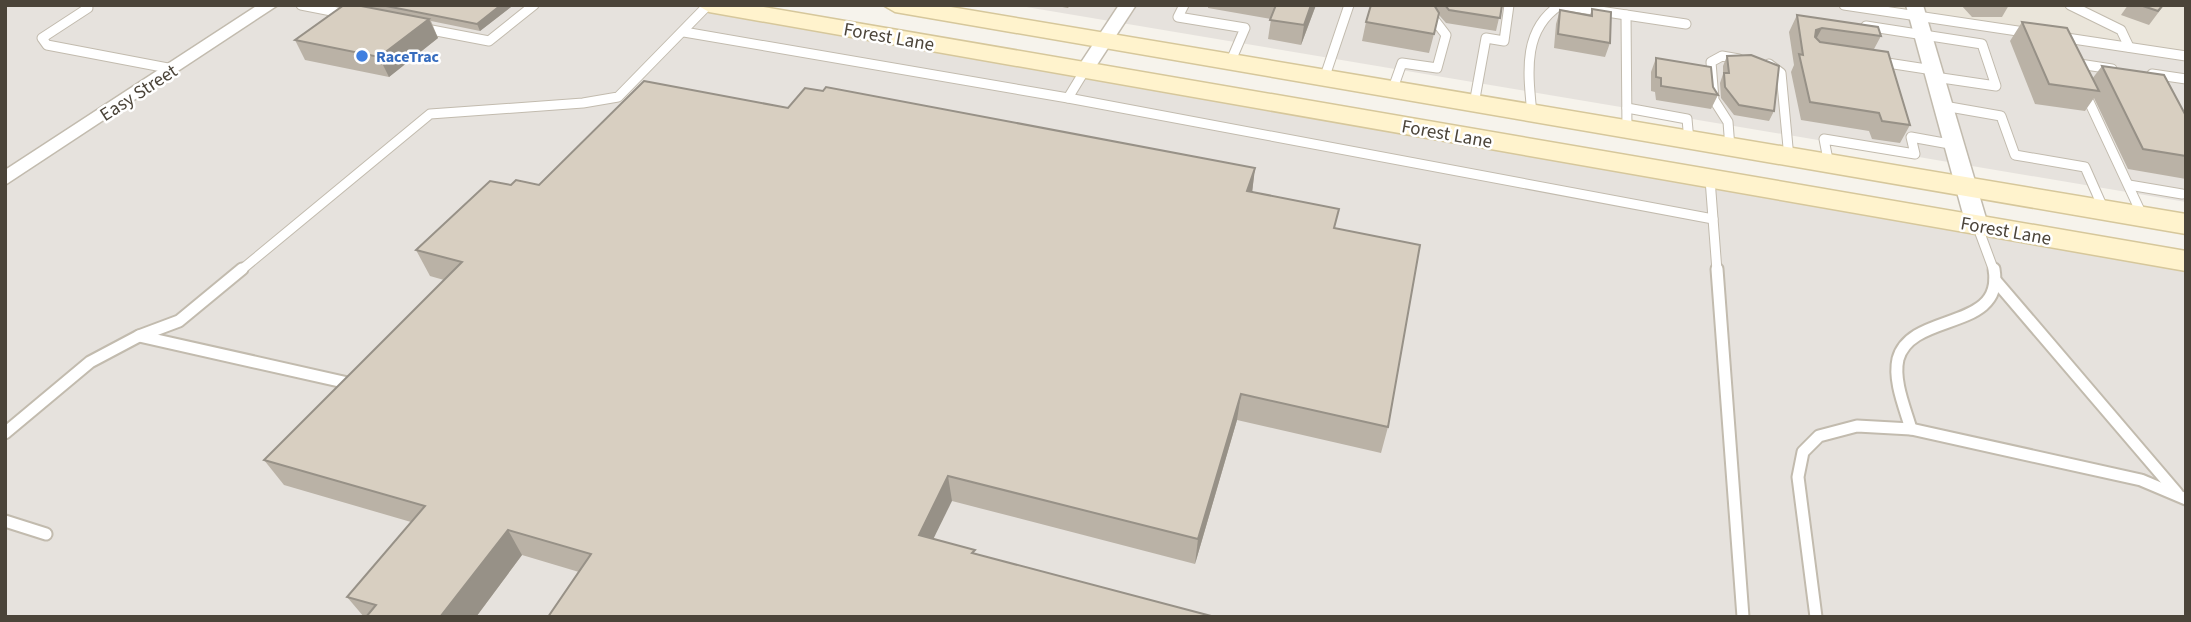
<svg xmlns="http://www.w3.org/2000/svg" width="2191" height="622" viewBox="0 0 2191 622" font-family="'Source Sans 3',sans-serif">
<rect width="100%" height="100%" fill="#f6f3ec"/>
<polygon fill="#eae5da" points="1863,5 2186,5 2186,53"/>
<g fill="#e6e2dd">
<polygon points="5,5 718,5 2186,266 2186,617 5,617"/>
<polygon points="1015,5 1868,5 2186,52 2186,202"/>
</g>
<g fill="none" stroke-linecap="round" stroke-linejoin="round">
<g stroke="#c2bbae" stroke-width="11">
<g id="lane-far1">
<polyline points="301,5 347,14"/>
<polyline points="1184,5 1178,17 1245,28 1230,63"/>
<polyline points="1560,5 1686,24"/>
<polyline points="1844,5 2031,33"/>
<polyline points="2070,5 2121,30 2129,47"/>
<polyline points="88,8 42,38 47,45 173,69"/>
<polyline points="1626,15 1627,130"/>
<polyline points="1866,26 1982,44 1996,86 1935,77"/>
<polyline points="421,28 489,41 534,5"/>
<polyline points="684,32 1068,98 1713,219"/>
<polyline points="2060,37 2186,56"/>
<polyline points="1881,62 1933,70"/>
<polyline points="2073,63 2112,69"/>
<polyline points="1769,64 1781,73 1789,158"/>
<polyline points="2152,74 2186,79"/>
<polyline points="1324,79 1349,5"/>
<polyline points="1392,91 1402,63 1437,68 1446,35 1423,5"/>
<polyline points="2085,93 2143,217"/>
<polyline points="1068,98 1085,70"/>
<polyline points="1474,104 1486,38 1504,41 1509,5"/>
<polyline points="1944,106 2001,116 2015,155 2085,167 2104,210"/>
<polyline points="1627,108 1687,119 1689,141"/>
<path d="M1532,114c-4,-41 -10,-84 28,-109"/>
<polyline points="1730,148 1728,122 1714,100 1711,62 1722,56 1739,59"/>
<polyline points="1829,165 1824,139 1915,154 1911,137 1955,145"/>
<polyline points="1710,179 1717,271"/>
<polyline points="2129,185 2182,194"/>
<polyline points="1977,225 1994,271"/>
<polyline points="240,271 430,114 583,103 618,97 708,5"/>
</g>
</g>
<g stroke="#c2bbae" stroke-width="15">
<g id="lane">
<polyline points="1717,269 1743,617"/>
<polyline points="1995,280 2177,493"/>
<polyline points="139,336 348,383"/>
<path d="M1911,429c-6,-21 -18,-48 -13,-70 13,-48 107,-27 96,-90"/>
<polyline points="5,433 90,362 139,336 179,321 242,269"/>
<polyline points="5,521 46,534"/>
<polyline points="1816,617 1798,477 1803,452 1819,436 1857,426 1911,429 2141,480 2186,499"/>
</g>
</g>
<g stroke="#c2bbae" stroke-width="3">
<g id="street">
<polygon points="258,5 278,5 5,185 5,170"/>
<polygon points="1119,5 1136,5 1091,74 1079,74 1076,70"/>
<polygon points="1906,5 1923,5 1988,225 1984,230 1970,230 1966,225"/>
</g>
</g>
<g stroke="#d6c79b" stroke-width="3">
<g id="secondary">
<polygon points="697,5 752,5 2186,251 2186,271 709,12"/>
<polygon points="883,5 939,5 2186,214 2186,234 895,12"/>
</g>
</g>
<use href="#lane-far1" stroke="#fff" stroke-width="9"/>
<use href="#lane" stroke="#fff" stroke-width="11"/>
<use href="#street" fill="#fff" fill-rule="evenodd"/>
<use href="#secondary" fill="#fff3cd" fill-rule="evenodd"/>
</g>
<g fill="#bab2a6">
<polygon points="344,5 510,5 511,7 480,31 431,21 438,38 389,77 305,60 295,40"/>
<polygon points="1051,5 1070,5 1068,8"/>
<polygon points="1208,5 1316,5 1301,45 1268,39 1271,19 1208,8"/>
<polygon points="1371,5 1502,5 1496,31 1446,23 1439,15 1429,53 1362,41 1366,22"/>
<polygon points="1961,5 2009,5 2002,17 1972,17"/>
<polygon points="2128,5 2164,5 2149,25 2121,15"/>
<polygon points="1592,9 1610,43 1605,57 1554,48 1556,24 1560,10 1590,15"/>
<polygon points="1797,15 1881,36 1874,49 1910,125 1900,143 1872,139 1869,131 1801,120 1791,72 1794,65 1789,32"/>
<polygon points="2022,22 2092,79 2102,66 2186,116 2186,179 2128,169 2094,98 2085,111 2035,104 2010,41"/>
<polygon points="1727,56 1774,111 1769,121 1734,115 1721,98 1720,83 1723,74 1723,66"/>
<polygon points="1656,58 1713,87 1718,95 1711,109 1656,100 1655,92 1651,91 1651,72"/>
<polygon points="788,108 1255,168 1252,192 1335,229 1388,427 1381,453 1237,420 1195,564 952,501 579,572 522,555 476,617 364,617 347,597 411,522 284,485 264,460 444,280 430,276 416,250 511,185 539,185"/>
</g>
<g fill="#979187">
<polygon points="501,5 510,5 511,7 480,31 477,24"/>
<polygon points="1311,5 1316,5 1301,45 1304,25"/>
<polygon points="429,19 438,38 389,77 379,57"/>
<polygon points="1822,28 1813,45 1816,30"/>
<polygon points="1255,168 1252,193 1247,191"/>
<polygon points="1241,394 1237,420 1195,564 1198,539"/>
<polygon points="948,476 952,501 923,560 919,535"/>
<polygon points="508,530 522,555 476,617 440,617"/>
</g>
<g fill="#d8cfc1" stroke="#979187" stroke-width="2">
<polygon points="344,5 356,5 429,19 379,57 295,40"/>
<polygon points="381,5 501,5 477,24"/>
<polygon points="1276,5 1311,5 1304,25 1270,20"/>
<polygon points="1371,5 1434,5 1439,13 1434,34 1366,22"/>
<polygon points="1445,5 1502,5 1500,18 1449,10"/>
<polygon points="2140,5 2163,5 2158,11"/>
<polygon points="1592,9 1611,12 1610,43 1558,34 1560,10 1592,16"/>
<polygon points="1797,15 1878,27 1881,36 1822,28 1816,30 1815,37 1820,42 1888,52 1910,125 1882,121 1879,113 1810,102 1799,54 1803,55"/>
<polygon points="2022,22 2067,28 2099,91 2049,84"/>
<polygon points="1751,55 1779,66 1774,111 1739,105 1725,87 1724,73 1729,73 1727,56"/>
<polygon points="1656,58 1711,67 1713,87 1718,95 1661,86 1661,78 1656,77"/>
<polygon points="2102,66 2164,75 2186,116 2186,156 2143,149"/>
<polygon points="644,81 788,108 805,88 823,91 826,87 1255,168 1247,191 1339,209 1334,228 1420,245 1388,427 1241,394 1198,539 948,476 919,535 975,550 972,553 1215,617 548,617 591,554 508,530 440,617 366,617 376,605 347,597 425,506 264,460 462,262 416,250 490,181 511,185 516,180 539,185"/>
</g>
<circle fill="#3f7fe0" stroke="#fff" stroke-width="2.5" cx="362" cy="56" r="7"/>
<g text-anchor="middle" stroke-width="5" stroke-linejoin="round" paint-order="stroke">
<g font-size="16" font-weight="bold" fill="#366cbe" stroke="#fff" text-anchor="start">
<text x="376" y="62">RaceTrac</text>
</g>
<g font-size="19" fill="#4b4439" stroke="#fff">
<text transform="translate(889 36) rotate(10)" y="7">Forest Lane</text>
<text transform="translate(138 92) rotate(-33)" y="7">Easy Street</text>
<text transform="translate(1447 133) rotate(10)" y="7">Forest Lane</text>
<text transform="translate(2006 230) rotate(10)" y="7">Forest Lane</text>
</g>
</g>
<rect width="2191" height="622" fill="none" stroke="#4b4439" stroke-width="14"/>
</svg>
